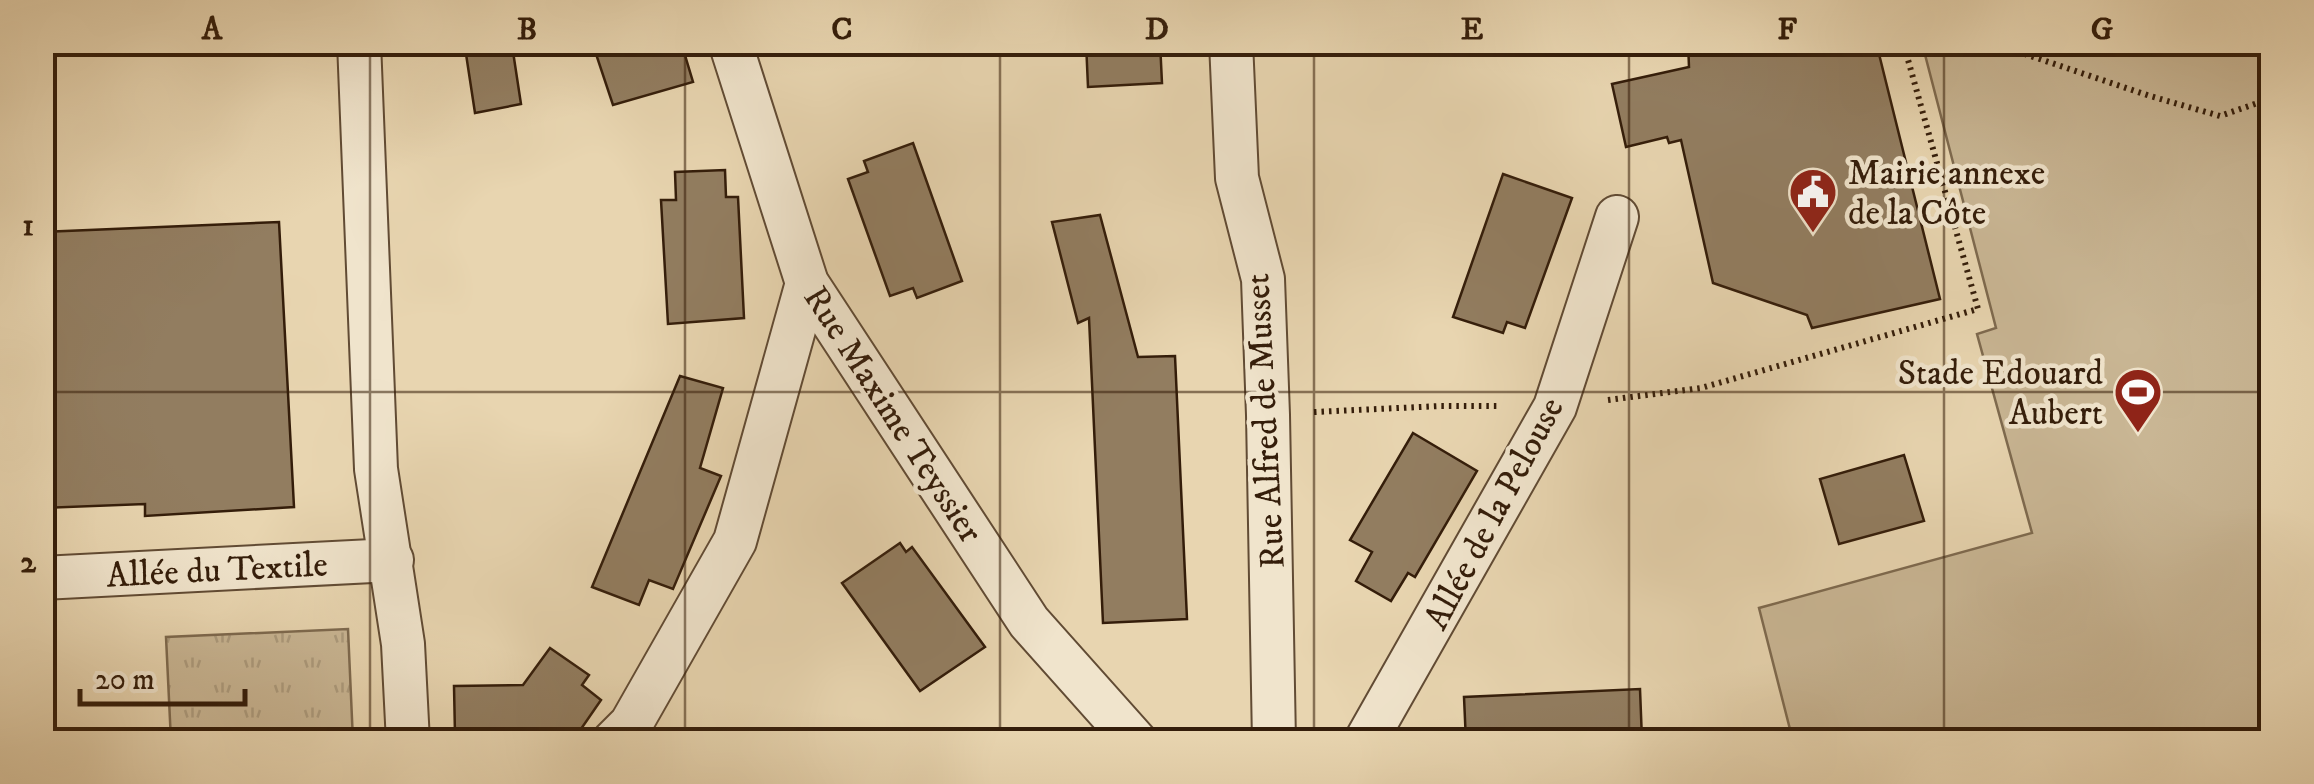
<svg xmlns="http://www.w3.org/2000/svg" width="2314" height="784" viewBox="0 0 2314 784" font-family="'IM FELL DW Pica',serif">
<defs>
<pattern id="grass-tufts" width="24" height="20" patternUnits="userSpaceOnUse" patternTransform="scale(2.5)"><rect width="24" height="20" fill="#c9b694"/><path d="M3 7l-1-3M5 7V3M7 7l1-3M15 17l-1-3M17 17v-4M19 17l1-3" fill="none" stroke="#ad9c7e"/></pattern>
</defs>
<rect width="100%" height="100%" fill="#e8d5b0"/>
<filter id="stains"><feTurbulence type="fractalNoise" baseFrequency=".002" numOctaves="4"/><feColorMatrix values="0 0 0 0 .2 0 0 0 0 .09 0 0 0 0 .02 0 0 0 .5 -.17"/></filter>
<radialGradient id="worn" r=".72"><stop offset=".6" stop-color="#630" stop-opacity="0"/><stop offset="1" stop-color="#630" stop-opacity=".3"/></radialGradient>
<polygon fill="url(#grass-tufts)" stroke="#7e6a4f" stroke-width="2.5" points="348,629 353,741 171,741 166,637"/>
<polygon fill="#c9b694" stroke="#7e6a4f" stroke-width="2.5" points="1922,43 2271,43 2271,741 1793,741 1759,608 2032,533 1977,334 1996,328"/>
<g fill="#927d60" stroke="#341d0a" stroke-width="2.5">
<polygon points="592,42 681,42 693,82 613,105"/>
<polygon points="1086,42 1160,42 1162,83 1088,87"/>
<polygon points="1688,42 1876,42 1940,299 1812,328 1807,315 1713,283 1681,140 1669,143 1667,137 1626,147 1612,84 1689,67"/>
<polygon points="512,45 521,104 475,113 466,54"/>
<polygon points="913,143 962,281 917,298 913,288 890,296 848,179 868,172 864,161"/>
<polygon points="725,170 726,197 738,197 744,318 668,324 661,200 676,200 675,172"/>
<polygon points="1503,174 1572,198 1525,328 1507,322 1503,333 1453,317"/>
<polygon points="1100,215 1138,357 1175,356 1187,619 1103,623 1089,318 1078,323 1052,222"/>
<polygon points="279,222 294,507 145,516 145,504 42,508 42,232"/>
<polygon points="680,376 723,388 700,468 721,476 673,589 649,580 639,605 592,587"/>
<polygon points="1413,433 1477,471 1415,577 1408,573 1391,601 1356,581 1372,552 1350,540"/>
<polygon points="1904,455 1924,521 1839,544 1820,479"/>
<polygon points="900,543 906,552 912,547 985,647 920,691 842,583"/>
<polygon points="550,648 589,675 582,685 601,700 572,742 518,742 504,732 455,735 454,686 523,685"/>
<polygon points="1640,689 1642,740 1466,742 1464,697"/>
</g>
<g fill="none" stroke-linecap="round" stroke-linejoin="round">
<g stroke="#614b34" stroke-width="46">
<g id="street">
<polyline points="359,42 376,469 403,644 408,742"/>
<polyline points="730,42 807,283 1029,622 1136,742"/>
<polyline points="1231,42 1237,178 1263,279 1268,415 1274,742"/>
<polyline points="42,578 392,560"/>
<polyline points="613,742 631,724 735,541 807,283"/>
<polyline points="1365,742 1555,407 1617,217"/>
</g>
</g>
<g stroke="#341d0a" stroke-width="6" stroke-dasharray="2.5 5" stroke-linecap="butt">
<polyline points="1989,42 2150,96 2220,116 2272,98"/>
<polyline points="1608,400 1701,388 1978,309 1903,42"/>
<polyline points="1314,412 1441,406 1501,406"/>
</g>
<use href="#street" stroke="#f0e4cc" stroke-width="42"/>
</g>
<path fill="none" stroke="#341d0a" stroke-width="2.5" stroke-opacity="0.55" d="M370,42v700M685,42v700M1000,42v700M1314,42v700M1629,42v700M1944,42v700M42,392h2230"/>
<defs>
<g id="civic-pin" transform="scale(2.5)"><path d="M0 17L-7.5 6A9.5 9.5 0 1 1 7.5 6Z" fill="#8f2418" stroke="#f0e4cc"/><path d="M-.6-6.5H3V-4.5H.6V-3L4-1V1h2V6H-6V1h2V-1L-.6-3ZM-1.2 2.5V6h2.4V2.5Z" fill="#fff"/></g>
<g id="stadium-pin" transform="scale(2.5)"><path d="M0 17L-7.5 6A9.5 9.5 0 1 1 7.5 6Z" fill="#8f2418" stroke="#f0e4cc"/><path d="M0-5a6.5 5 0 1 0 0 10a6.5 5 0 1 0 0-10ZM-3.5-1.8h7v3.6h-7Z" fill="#fff"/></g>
</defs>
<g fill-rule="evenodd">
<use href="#civic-pin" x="1813" y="192"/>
<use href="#stadium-pin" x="2138" y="392"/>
</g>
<g text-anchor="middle" stroke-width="9" stroke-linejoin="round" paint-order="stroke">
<g font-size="35" fill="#341d0a" stroke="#f0e4cc" text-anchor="start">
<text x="1848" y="184">Mairie annexe<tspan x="1848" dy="40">de la Côte</tspan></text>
<text x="2103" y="384" text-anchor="end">Stade Edouard<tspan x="2103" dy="40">Aubert</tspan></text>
</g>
<g font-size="35" fill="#341d0a" stroke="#f0e4cc">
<text transform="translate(894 414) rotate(57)" y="12">Rue Maxime Teyssier</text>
<text transform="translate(1264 421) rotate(-93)" y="12">Rue Alfred de Musset</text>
<text transform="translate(1493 513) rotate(-62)" y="12">Allée de la Pelouse</text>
<text transform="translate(217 569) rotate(-3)" y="12">Allée du Textile</text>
</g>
</g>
<rect width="2314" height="784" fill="none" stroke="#e8d5b0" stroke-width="110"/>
<path d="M80 689v15h165v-15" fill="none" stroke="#341d0a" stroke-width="5"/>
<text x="95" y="689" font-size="30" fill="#341d0a" stroke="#f0e4cc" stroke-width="8" paint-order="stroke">20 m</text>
<rect x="55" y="55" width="2204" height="674" fill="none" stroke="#341d0a" stroke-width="4"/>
<g font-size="32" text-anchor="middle" font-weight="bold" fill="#341d0a">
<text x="212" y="39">A</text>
<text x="527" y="39">B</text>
<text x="842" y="39">C</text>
<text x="1157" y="39">D</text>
<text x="1472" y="39">E</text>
<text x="1787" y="39">F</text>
<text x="2102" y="39">G</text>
<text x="28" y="235">1</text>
<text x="28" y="572">2</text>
</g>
<rect width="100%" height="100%" filter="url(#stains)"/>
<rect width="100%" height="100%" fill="url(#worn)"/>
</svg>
